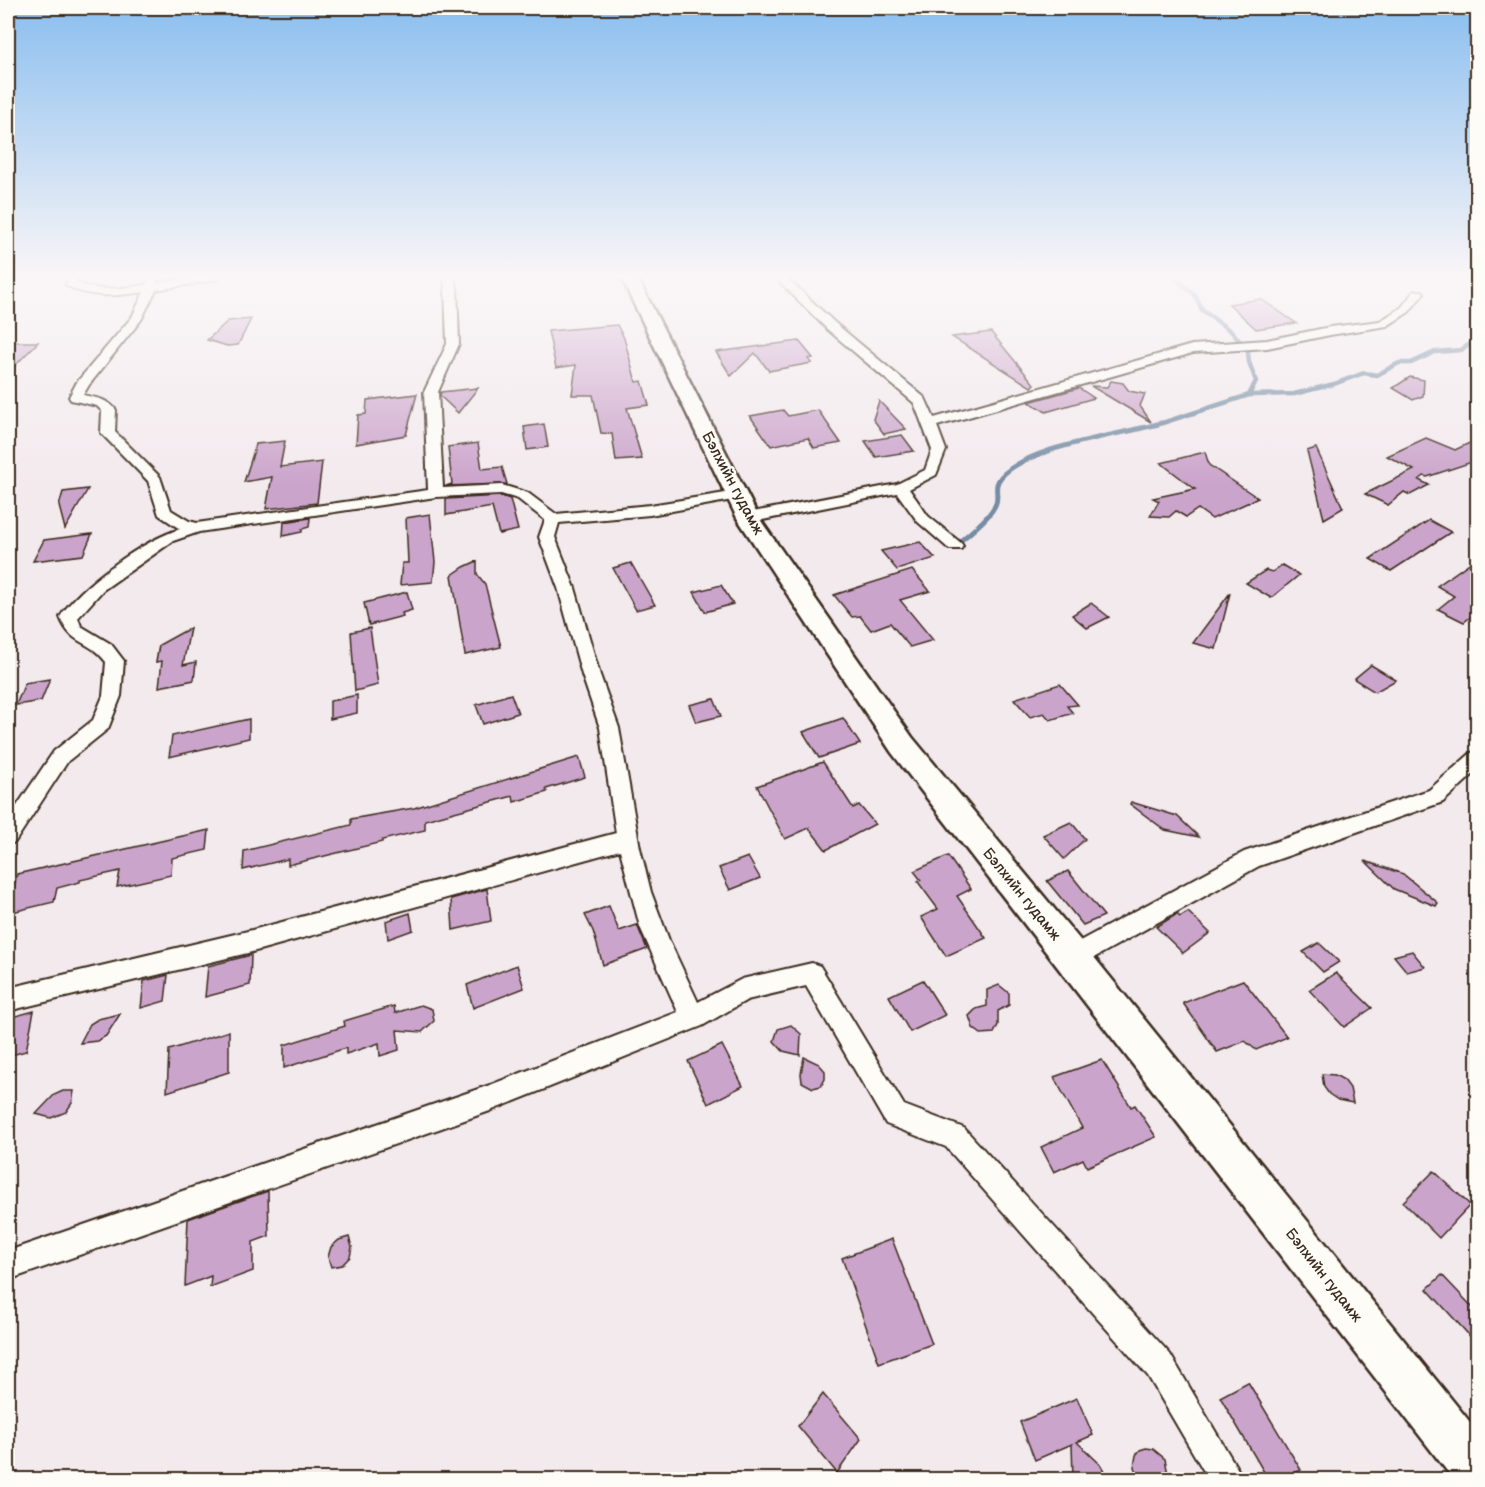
<svg xmlns="http://www.w3.org/2000/svg" width="1485" height="1487" viewBox="0 0 1485 1487" font-family="'Balsamiq Sans',sans-serif">
<rect width="100%" height="100%" fill="#f3eaee"/>
<filter id="ink" filterUnits="userSpaceOnUse"><feTurbulence type="fractalNoise" baseFrequency=".0167" numOctaves="2"/><feDisplacementMap in="SourceGraphic" scale="12" xChannelSelector="R" yChannelSelector="G"/><feConvolveMatrix kernelMatrix="1 2 1 2 8 2 1 2 1" color-interpolation-filters="sRGB"/></filter>
<g filter="url(#ink)">
<g fill="none" stroke-linecap="round" stroke-linejoin="round">
<g stroke="#768ca2" stroke-width="4.5">
<polyline points="1174,277 1195,295 1202,310 1232,332 1242,344 1247,344 1249,362 1256,381 1249,395"/>
<polyline points="1478,324 1472,326 1478,335"/>
<polyline points="1156,425 1249,395 1294,394 1334,384 1364,373 1377,375 1399,363 1411,363 1435,352 1461,350 1478,339"/>
</g>
<path stroke="#768ca2" stroke-width="5" d="M955,546c12,-12 35,-27 41,-43 3,-10 -3,-17 5,-26 29,-32 118,-41 160,-54"/>
</g>
<g fill="#cba4cb" stroke="#3b2a1e" stroke-width="1.5">
<polygon points="1261,299 1296,323 1256,329 1229,304"/>
<polygon points="251,319 238,345 227,346 207,340 228,321"/>
<polygon points="617,325 624,338 636,382 642,381 649,405 627,408 642,459 616,461 612,434 601,433 593,395 572,395 576,365 556,368 548,331"/>
<polygon points="991,332 1034,384 1031,387 952,337"/>
<polygon points="799,341 813,358 808,359 812,363 769,371 755,353 731,376 716,352"/>
<polygon points="8,342 38,342 8,373"/>
<polygon points="1410,377 1424,380 1423,396 1413,400 1393,388"/>
<polygon points="1111,381 1123,383 1129,391 1145,394 1140,406 1151,422 1091,386 1107,387"/>
<polygon points="478,388 458,413 440,396 441,392"/>
<polygon points="1079,388 1094,398 1046,412 1029,402"/>
<polygon points="417,394 406,435 356,444 358,415 366,414 367,400"/>
<polygon points="879,401 906,429 884,434 873,419"/>
<polygon points="783,410 788,416 818,410 841,443 814,448 808,438 771,446 750,416"/>
<polygon points="544,424 548,447 527,450 524,427"/>
<polygon points="902,435 914,451 876,457 865,441"/>
<polygon points="1426,438 1455,450 1478,439 1478,460 1427,477 1424,476 1419,480 1429,485 1410,495 1404,492 1388,505 1365,494 1414,470 1387,456"/>
<polygon points="285,441 280,467 322,462 317,503 266,509 272,477 244,482 256,444"/>
<polygon points="478,443 482,469 502,467 507,484 446,486 452,484 448,447"/>
<polygon points="1316,448 1343,508 1324,519 1307,451"/>
<polygon points="1205,452 1209,465 1258,498 1212,519 1198,509 1186,517 1176,511 1169,517 1150,516 1159,501 1153,498 1195,489 1161,463"/>
<polygon points="88,489 65,529 59,506 63,492"/>
<polygon points="501,496 510,499 518,530 499,534 492,507 446,515 446,499"/>
<polygon points="430,514 435,562 433,582 400,585 402,563 408,563 406,518"/>
<polygon points="310,518 309,527 302,529 302,532 283,536 284,522"/>
<polygon points="1429,520 1451,532 1391,571 1370,559"/>
<polygon points="92,534 83,555 33,561 44,540"/>
<polygon points="920,542 935,558 897,570 881,551"/>
<polygon points="1478,557 1478,611 1464,622 1438,609 1454,596 1437,586"/>
<polygon points="477,561 477,574 485,584 501,647 465,655 452,575 464,567"/>
<polygon points="631,563 655,605 636,610 613,568"/>
<polygon points="1282,565 1299,575 1271,598 1246,583 1266,570 1272,572"/>
<polygon points="912,570 930,591 900,600 933,640 910,647 890,623 871,630 860,616 852,617 834,595"/>
<polygon points="721,585 733,604 705,612 694,592"/>
<polygon points="407,592 412,610 402,613 403,616 369,625 364,603"/>
<polygon points="1230,593 1216,649 1193,643"/>
<polygon points="1091,603 1109,617 1087,628 1072,615"/>
<polygon points="190,628 183,665 196,662 194,680 159,687 162,661 156,662 159,645"/>
<polygon points="370,628 378,685 355,691 351,632"/>
<polygon points="1371,665 1396,680 1375,692 1354,679"/>
<polygon points="50,679 41,701 16,705 25,683"/>
<polygon points="1060,684 1078,705 1067,706 1073,713 1050,720 1044,713 1030,717 1014,699"/>
<polygon points="511,694 518,713 483,724 476,705"/>
<polygon points="357,695 357,713 330,719 330,701"/>
<polygon points="714,699 721,716 696,722 689,705"/>
<polygon points="843,718 860,744 819,758 803,732"/>
<polygon points="249,719 249,738 169,757 172,736"/>
<polygon points="579,757 585,777 546,789 547,792 514,802 513,796 425,820 425,830 382,840 382,842 288,865 288,859 243,870 244,851 351,825 351,819 414,808"/>
<polygon points="823,762 853,808 859,805 875,824 826,850 809,828 785,839 757,786"/>
<polygon points="1131,802 1177,816 1199,837 1165,830 1130,804"/>
<polygon points="1071,822 1085,839 1064,859 1043,835"/>
<polygon points="209,830 207,850 172,858 171,875 117,887 120,871 80,880 80,882 57,888 54,902 8,913 17,874"/>
<polygon points="948,856 971,889 957,896 986,938 946,956 921,917 938,909 918,882 921,880 914,871"/>
<polygon points="748,857 760,878 730,890 719,868"/>
<polygon points="1365,861 1403,874 1438,903 1436,906 1394,889"/>
<polygon points="1068,871 1104,916 1083,925 1047,881"/>
<polygon points="487,889 491,921 453,930 451,899"/>
<polygon points="609,906 619,931 637,925 647,949 603,965 593,931 585,915"/>
<polygon points="1188,912 1210,933 1183,953 1156,927 1177,914 1180,917"/>
<polygon points="410,913 413,930 388,939 386,921"/>
<polygon points="1319,943 1339,962 1323,972 1303,952"/>
<polygon points="1412,951 1425,967 1407,972 1394,956"/>
<polygon points="251,955 250,985 205,997 208,966"/>
<polygon points="517,965 524,988 473,1008 467,985"/>
<polygon points="1336,973 1372,1008 1344,1027 1309,990"/>
<polygon points="168,975 165,1001 141,1008 144,981"/>
<polygon points="923,980 945,1015 910,1032 889,996"/>
<polygon points="1243,980 1287,1037 1256,1050 1245,1041 1217,1052 1183,1003"/>
<polygon points="999,985 1009,993 1009,1005 998,1011 998,1025 994,1033 981,1034 973,1028 969,1016 976,1009 987,1006 987,990"/>
<polygon points="421,1005 432,1009 434,1021 422,1032 397,1030 399,1050 380,1056 379,1043 346,1054 346,1048 284,1068 284,1045 345,1026 344,1021 394,1006 395,1013"/>
<polygon points="34,1011 26,1051 8,1056 8,1018"/>
<polygon points="120,1014 106,1036 97,1041 80,1043 90,1024 98,1019"/>
<polygon points="791,1025 801,1034 800,1055 783,1051 774,1041 778,1029"/>
<polygon points="229,1031 229,1072 167,1092 169,1050"/>
<polygon points="722,1045 743,1086 708,1104 688,1061"/>
<polygon points="804,1057 819,1064 825,1071 825,1079 821,1086 813,1088 802,1082 801,1074"/>
<polygon points="1102,1060 1131,1107 1135,1105 1156,1137 1087,1167 1083,1159 1054,1172 1041,1147 1082,1128 1054,1077"/>
<polygon points="1322,1074 1335,1075 1344,1080 1350,1088 1353,1103 1338,1100 1329,1094 1324,1087"/>
<polygon points="63,1091 74,1091 72,1103 66,1112 51,1118 36,1114 54,1095"/>
<polygon points="1434,1171 1470,1205 1439,1238 1403,1202"/>
<polygon points="268,1191 269,1236 253,1242 253,1271 210,1287 211,1276 185,1286 188,1219"/>
<polygon points="349,1237 352,1247 350,1257 342,1265 331,1267 328,1257 331,1247 339,1240"/>
<polygon points="892,1239 932,1344 879,1363 842,1258"/>
<polygon points="1442,1275 1478,1313 1478,1345 1427,1289"/>
<polygon points="1248,1382 1301,1470 1283,1479 1268,1479 1220,1397"/>
<polygon points="823,1394 861,1439 837,1473 798,1426"/>
<polygon points="1077,1398 1093,1435 1077,1442 1100,1464 1109,1479 1073,1479 1072,1444 1035,1460 1020,1422"/>
<polygon points="1146,1448 1153,1449 1165,1459 1169,1479 1139,1479 1134,1467 1136,1455 1140,1450"/>
</g>
<g fill="none" stroke-linecap="round" stroke-linejoin="round">
<g stroke="#3b2a1e" stroke-width="4">
<g id="minor">
<path d="M67,277h10l-1,5c20,11 48,6 70,3l2,-8h10l-1,6 40,-6h23l-5,3 -59,10 -15,30 -52,65 -6,10c14,3 24,4 33,15l-1,22 45,45 11,33 18,11 8,2 231,-33 -4,-98 23,-48 -2,-58 -2,-9h10l4,9 2,58 -21,48 5,96 59,-3 26,8 28,21 94,-9 88,-14 5,1 2,3 -2,3 -5,1 -88,16 -91,8 -4,14 20,51 25,87 19,53 21,120 11,44 18,48 29,62 44,-23 70,-16 8,3 84,139 60,23 206,226 74,126h-35l-61,-104 -202,-229 -60,-23 -80,-138 -59,14 -45,26 -212,85 -482,169v-29l482,-166 188,-73 -38,-85 -20,-77 -368,102 -244,59v-23l244,-58 364,-97 -16,-105 -18,-53 -24,-87 -19,-51 6,-17 -27,-21 -17,-5 -65,3 -237,35 -26,9 -70,49 -25,28 3,8 30,18 13,17 -3,35 -13,33 -40,32 -53,81 -7,3v-26l46,-68 39,-31 10,-24 3,-34c-17,-23 -35,-16 -46,-45 20,-32 84,-77 120,-88l-21,-14 -11,-34 -47,-48 1,-22 -5,-5 -26,-6 -2,-3 8,-15 55,-65 12,-25c-26,4 -55,7 -78,-7z"/>
<polygon points="775,277 786,277 835,323 925,398 934,418 1192,345 1267,340 1330,327 1380,321 1401,308 1414,291 1422,291 1424,293 1409,312 1387,326 1330,335 1267,348 1193,353 937,426 946,450 936,475 909,489 928,516 961,543 963,546 961,549 949,549 918,522 897,493 748,523 740,518 748,513 897,484 925,470 932,450 914,403 827,329"/>
<polygon points="1478,750 1478,770 1443,802 1259,866 1081,965 1073,968 1065,965 1061,957 1065,949 1244,852 1429,790 1471,753"/>
</g>
</g>
<g stroke="#3b2a1e" stroke-width="5">
<polygon id="secondary" points="621,277 637,277 759,518 912,737 1085,946 1478,1432 1478,1480 1454,1480 892,753 737,518"/>
</g>
<use href="#minor" fill="#fdfcf7" fill-rule="evenodd"/>
<use href="#secondary" fill="#fdfcf7" fill-rule="evenodd"/>
</g>
</g>
<linearGradient id="sky" x2="0" y2="1"><stop stop-color="#8abeef"/><stop offset="0.57" stop-color="#faf6f7"/><stop offset="1" stop-color="#faf6f7" stop-opacity="0"/></linearGradient>
<rect width="1485" height="485" fill="url(#sky)"/>
<g text-anchor="middle" stroke-width="5" stroke-linejoin="round" paint-order="stroke">
<g font-size="15" fill="#3b2a1e" stroke="#fdfcf7">
<text transform="translate(733 483) rotate(62)" y="5">Бэлхийн гудамж</text>
<text transform="translate(1022 894) rotate(51)" y="5">Бэлхийн гудамж</text>
<text transform="translate(1324 1275) rotate(52)" y="5">Бэлхийн гудамж</text>
</g>
</g>
<rect width="1485" height="1487" fill="none" stroke="#fdfcf7" stroke-width="30"/>
<rect x="15" y="15" width="1455" height="1457" fill="none" stroke="#3b2a1e" stroke-width="2" filter="url(#ink)"/>
</svg>
